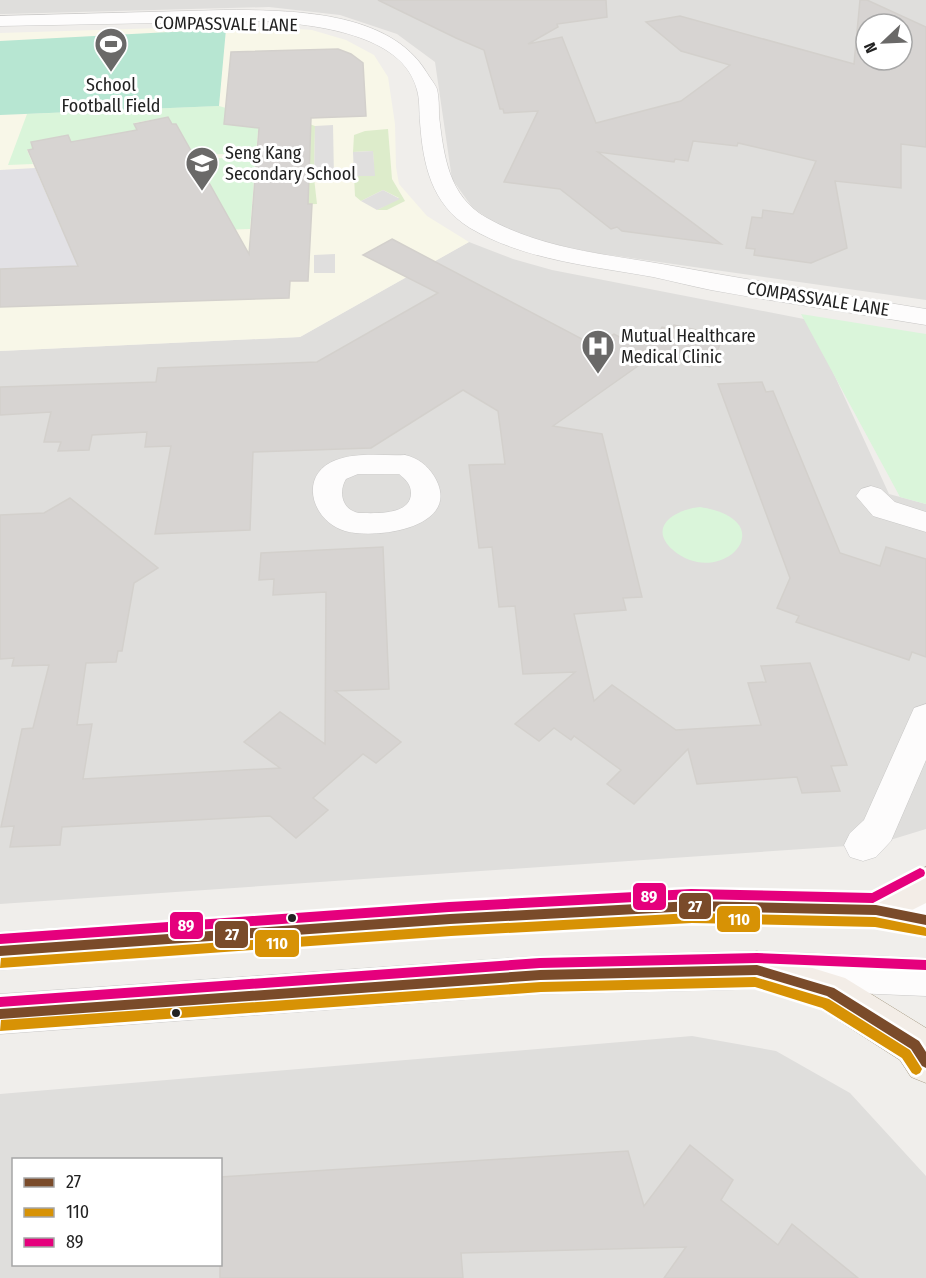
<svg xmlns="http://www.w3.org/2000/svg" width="926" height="1278" viewBox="0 0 926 1278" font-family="'Fira Sans Condensed',sans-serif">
<rect width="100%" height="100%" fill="#f0eeeb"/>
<g fill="#dfdedc" fill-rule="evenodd">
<path d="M0,0h926v300l-330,-47 -52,-11 -44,-15 -28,-20 -20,-28 -17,-117 -38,-28 -57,-19 -71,-8 -265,7h-4zM866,24h36v36h-36z"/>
<polygon points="469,242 513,259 552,270 809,320 889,494 926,504 926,829 877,844 0,904 0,351 300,337"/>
<path d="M692,1036l84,15 74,42 76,83v102h-926v-184zM14,1160h206v104h-206z"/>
</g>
<polygon fill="#f8f7e8" points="195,27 270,27 312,30 346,40 374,55 388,77 395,124 396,167 399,184 427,216 469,242 300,337 0,351 0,33"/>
<g fill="#ddeccb">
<polygon points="295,119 315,126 314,178 317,204 269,205"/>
<polygon points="388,129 392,179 405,201 387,210 377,210 399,198 383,190 361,201 355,196 354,176 374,176 373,151 353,152 354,135 365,131"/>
</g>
<g fill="#daf5da">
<path d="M219,106l21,6 -16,5v5c11,6 23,1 35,-2l-3,33 -63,2 -17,-31h-4l-4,-7 -34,6 3,7 -66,12 -4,-7 -36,7 2,7 -6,1 6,14 -25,1 19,-51z"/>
<polygon points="256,157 250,229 188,231 196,159"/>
<polygon points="801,314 926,334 926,504 900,497"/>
<path d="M700,507c87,14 20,84 -27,43 -27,-24 4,-41 27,-43z"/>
</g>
<polygon fill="#b7e6d2" points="226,29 219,106 0,115 0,41"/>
<g fill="#e0dfde">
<polygon points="333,125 334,178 314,178 315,126"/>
<polygon points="373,151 375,176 354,176 353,152"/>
<polygon points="383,190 400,199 377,210 361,201"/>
<polygon points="335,254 335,273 314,273 314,255"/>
</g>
<polygon fill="#e2e1e5" points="35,168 61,228 122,215 113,265 0,269 0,170"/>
<g fill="#d7d4d2" stroke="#d3d0cc" stroke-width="1.5" fill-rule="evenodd">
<path d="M378,0h228l1,17 -50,7 1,3 -30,17 34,-7 34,86 85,-22 49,-36 -49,-14 -35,-29 34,-6 174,48 6,-64h7l59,27v120l-25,-3v44l-66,-7 12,67 -36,15 -57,-8 1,-6 -9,-1 6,-31 10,1 1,-8 30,4 23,-53 -78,-18 -1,3 -44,-5 -5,20 -13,-2 -1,3 -76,-10 123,92 -99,-13 -5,-4 -6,2 -51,-40 -56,-7 34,-71 -34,2 -1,-4h-3l-16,-59 -28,-12zM866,24h36v36h-36z"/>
<polygon points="338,49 351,54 363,63 366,116 311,118 308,204 312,204 308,281 290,281 289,298 0,307 0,269 78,266 28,150 33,149 31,142 68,135 71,142 137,130 134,124 168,117 172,124 176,124 249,254 259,128 224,124 231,52"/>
<polygon points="392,239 595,346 614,334 627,341 634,336 659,333 662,327 672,329 674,325 711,333 710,337 722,340 710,367 655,354 553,426 602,434 642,597 623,598 626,610 574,614 594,701 612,685 676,730 761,725 748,683 766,682 761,666 810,663 847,765 831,766 840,791 802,793 797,777 697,784 688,749 634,804 607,784 621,770 574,736 571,740 554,728 539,741 515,724 575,672 523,674 515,606 499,607 492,547 479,548 469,465 505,464 498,411 463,390 371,448 253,452 250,530 155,534 171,446 145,447 147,432 92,435 89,450 58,451 61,442 44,442 51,412 0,415 0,387 156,382 158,368 317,362 438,293 363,255"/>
<polygon points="762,382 766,392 773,391 840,553 880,566 886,547 926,559 926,657 912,652 909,660 796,622 799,616 777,608 790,578 718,384"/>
<polygon points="70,498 158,568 134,583 122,651 118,651 116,662 86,663 77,725 92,724 83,779 280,768 244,742 280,712 325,744 326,592 273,595 274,579 259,580 261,553 383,547 389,689 335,691 401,742 376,763 363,754 313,798 328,810 296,838 270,816 62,827 60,845 10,847 14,826 1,827 22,729 33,728 49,665 12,666 14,658 0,659 0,515 44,513"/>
<polygon points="690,1145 733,1180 721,1200 778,1245 792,1224 858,1278 664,1278 686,1247 461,1253 463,1278 220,1278 220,1177 628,1151 644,1206"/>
</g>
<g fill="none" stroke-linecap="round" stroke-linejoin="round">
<g stroke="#c9c8c7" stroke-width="1">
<g id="minor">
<path d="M224,10c66,0 166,0 203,63 3,5 8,11 10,16 2,8 2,19 2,27 5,40 9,80 48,102 53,30 116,36 175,46 88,16 176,31 264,45v16c-72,-12 -144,-22 -215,-35 -20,-4 -39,-9 -58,-13 -61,-11 -129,-17 -183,-49 -39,-24 -47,-64 -50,-106 -1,-10 0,-22 -3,-32 -14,-57 -104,-65 -151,-69l-266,5v-10z"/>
<path d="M405,455c13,3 22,10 29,21 31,51 -57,64 -89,55 -34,-10 -47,-57 -9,-71 22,-8 46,-4 69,-5zM399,474c6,5 12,10 12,19 0,23 -37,20 -52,20 -17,-3 -21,-21 -13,-34l12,-5z"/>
<polygon points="871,486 881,489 895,502 926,512 926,532 873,516 856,496 861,489"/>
<polygon points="926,704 926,760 891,841 876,857 863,861 850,857 844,845 850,833 864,820 914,708"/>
<polygon points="692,888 876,892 926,902 926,938 876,928 692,924 450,937 0,970 0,932 450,901"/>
<polygon points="757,951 926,958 926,996 757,989 540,994 0,1034 0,994 540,956"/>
</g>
</g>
<g stroke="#a79c86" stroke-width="1">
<g id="major">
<polygon points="926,867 926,903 876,928 862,923 856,910 862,897"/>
<polygon points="757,951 845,978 926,1028 926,1083 911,1077 900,1060 819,1008 742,983 736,970 742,957"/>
</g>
</g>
<use href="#minor" fill="#fdfcfc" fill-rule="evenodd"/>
<use href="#major" fill="#f3ede7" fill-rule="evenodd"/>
<g stroke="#fff" stroke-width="5">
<g id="bus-1">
<polygon points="692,901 876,905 926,915 926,925 876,915 692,911 450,924 0,956 0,946 450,914"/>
<polygon points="757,965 834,988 919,1041 926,1052 926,1068 922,1066 911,1049 827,996 757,975 540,980 0,1019 0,1009 540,970"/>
</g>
</g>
<g stroke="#fff" stroke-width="5">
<g id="bus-2">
<polygon points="692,913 875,917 924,927 926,928 926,936 875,927 692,923 451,936 0,968 1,958 451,926"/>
<polygon points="755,977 829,999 910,1050 922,1069 920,1073 916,1075 912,1073 902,1058 822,1008 755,987 541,992 0,1031 1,1020 541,982"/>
</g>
</g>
<g stroke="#fff" stroke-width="5">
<g id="bus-3">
<polygon points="920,868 924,870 925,873 924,876 873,903 691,899 449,912 0,944 0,934 449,902 691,889 872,893"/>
<polygon points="757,953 926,960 926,970 757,963 540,968 0,1007 0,997 540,958"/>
</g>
</g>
<use href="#bus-1" fill="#7a4b2a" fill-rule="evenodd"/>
<use href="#bus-2" fill="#d79205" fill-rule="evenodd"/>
<use href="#bus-3" fill="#e5007d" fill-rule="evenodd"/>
</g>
<defs>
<g id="stadium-pin" transform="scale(1.725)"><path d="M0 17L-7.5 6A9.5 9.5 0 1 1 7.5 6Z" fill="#6a6968" stroke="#fff"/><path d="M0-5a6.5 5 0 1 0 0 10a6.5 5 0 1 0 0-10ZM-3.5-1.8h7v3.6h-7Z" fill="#fff"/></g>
<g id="school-pin" transform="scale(1.725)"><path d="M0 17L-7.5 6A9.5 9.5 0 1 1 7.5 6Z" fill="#6a6968" stroke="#fff"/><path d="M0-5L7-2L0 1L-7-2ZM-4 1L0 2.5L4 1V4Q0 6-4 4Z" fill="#fff"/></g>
<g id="hospital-pin" transform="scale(1.725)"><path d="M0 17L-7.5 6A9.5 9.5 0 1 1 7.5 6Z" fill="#6a6968" stroke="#fff"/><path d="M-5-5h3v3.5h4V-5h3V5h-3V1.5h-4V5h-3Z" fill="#fff"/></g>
</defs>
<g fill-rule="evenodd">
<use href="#stadium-pin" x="111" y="44"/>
<use href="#school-pin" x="202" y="163"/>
<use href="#hospital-pin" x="598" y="346"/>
</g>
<g fill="#222" stroke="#fff" stroke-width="2">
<circle cx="292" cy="918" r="5"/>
<circle cx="176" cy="1013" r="5"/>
</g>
<g text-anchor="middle" stroke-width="6" stroke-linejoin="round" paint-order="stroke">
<g font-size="18" fill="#222" stroke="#fff">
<text transform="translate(226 24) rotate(1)" y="6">COMPASSVALE LANE</text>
<text transform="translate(818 299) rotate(9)" y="6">COMPASSVALE LANE</text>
</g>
<g font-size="18" fill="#222" stroke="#fff" text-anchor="start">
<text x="111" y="91" text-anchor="middle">School<tspan x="111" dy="21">Football Field</tspan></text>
<text x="225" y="159">Seng Kang<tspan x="225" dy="21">Secondary School</tspan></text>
<text x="621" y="342">Mutual Healthcare<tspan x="621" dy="21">Medical Clinic</tspan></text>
</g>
</g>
<g stroke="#fff" stroke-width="2">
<rect x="632" y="882" width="35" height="29" rx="6" fill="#e5007d"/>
<rect x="678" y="892" width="34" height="28" rx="6" fill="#7a4b2a"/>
<rect x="716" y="905" width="45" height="28" rx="6" fill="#d79205"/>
<rect x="169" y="911" width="35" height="29" rx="6" fill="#e5007d"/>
<rect x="214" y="920" width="35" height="29" rx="6" fill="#7a4b2a"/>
<rect x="254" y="929" width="46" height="29" rx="6" fill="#d79205"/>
</g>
<g font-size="16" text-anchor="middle" font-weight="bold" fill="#fff">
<text x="649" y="902">89</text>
<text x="695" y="912">27</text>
<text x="739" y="925">110</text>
<text x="186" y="931">89</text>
<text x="232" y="940">27</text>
<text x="277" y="949">110</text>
</g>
<rect x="12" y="1158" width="210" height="108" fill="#ffffff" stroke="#a7a7a7" stroke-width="1.5"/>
<rect x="24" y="1178" width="30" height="9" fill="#7a4b2a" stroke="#a7a7a7" stroke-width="1.5"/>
<text x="66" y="1188" font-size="18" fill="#222222">27</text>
<rect x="24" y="1208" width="30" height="9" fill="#d79205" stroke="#a7a7a7" stroke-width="1.5"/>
<text x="66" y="1218" font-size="18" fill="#222222">110</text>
<rect x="24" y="1238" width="30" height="9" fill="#e5007d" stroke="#a7a7a7" stroke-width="1.5"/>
<text x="66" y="1248" font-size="18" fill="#222222">89</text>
<g transform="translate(884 42) rotate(247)"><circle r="28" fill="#ffffff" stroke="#a7a7a7" stroke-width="1.5"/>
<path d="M0-4.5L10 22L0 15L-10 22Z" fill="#6a6968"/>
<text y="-9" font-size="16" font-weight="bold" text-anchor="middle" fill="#222222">N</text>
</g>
</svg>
